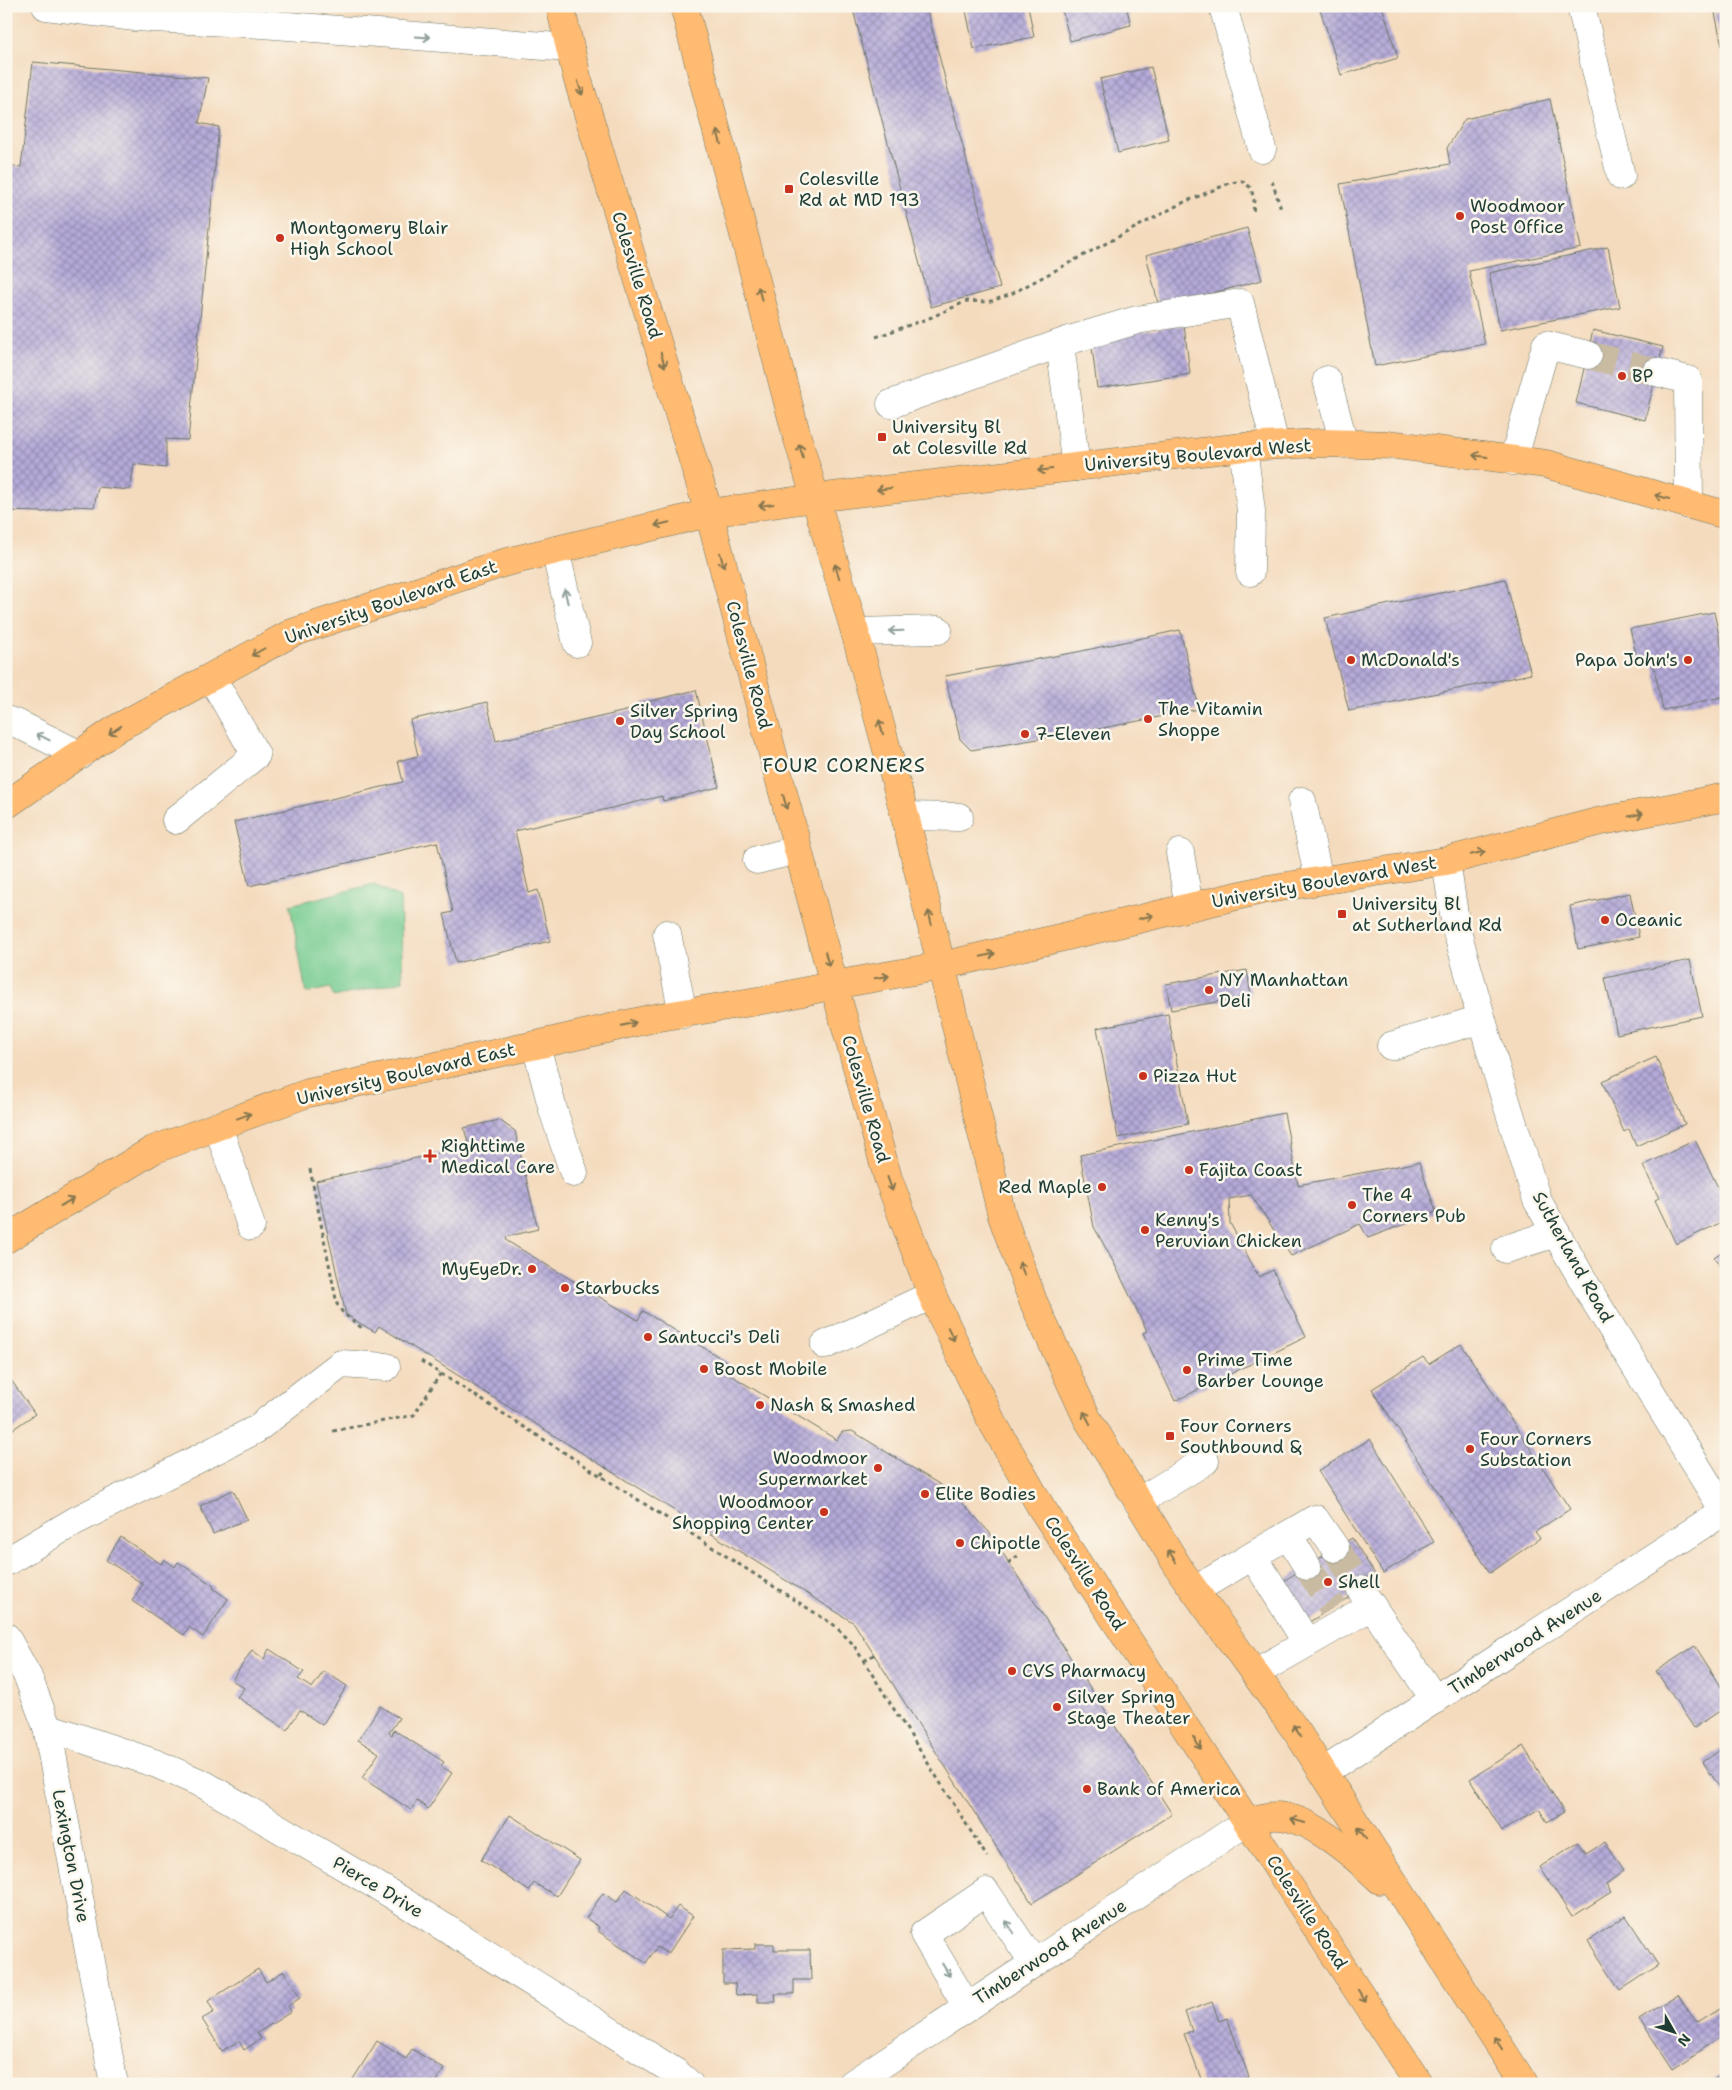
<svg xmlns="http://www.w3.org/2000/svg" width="1732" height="2090" viewBox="0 0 1732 2090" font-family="'Shantell Sans',sans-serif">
<defs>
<pattern id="building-cross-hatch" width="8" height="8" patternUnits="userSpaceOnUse" patternTransform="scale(1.25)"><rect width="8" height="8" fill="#b6aad9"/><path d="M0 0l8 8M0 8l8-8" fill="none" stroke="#938cb1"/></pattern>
</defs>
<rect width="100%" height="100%" fill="#fbf7ec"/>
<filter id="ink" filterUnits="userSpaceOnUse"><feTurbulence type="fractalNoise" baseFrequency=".02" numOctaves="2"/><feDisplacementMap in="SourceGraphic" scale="10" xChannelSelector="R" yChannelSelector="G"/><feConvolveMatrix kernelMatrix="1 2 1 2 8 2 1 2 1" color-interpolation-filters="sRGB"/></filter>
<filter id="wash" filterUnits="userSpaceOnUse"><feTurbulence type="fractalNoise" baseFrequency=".0096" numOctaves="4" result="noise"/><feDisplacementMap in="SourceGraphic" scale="20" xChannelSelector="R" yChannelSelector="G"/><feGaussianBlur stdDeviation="1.12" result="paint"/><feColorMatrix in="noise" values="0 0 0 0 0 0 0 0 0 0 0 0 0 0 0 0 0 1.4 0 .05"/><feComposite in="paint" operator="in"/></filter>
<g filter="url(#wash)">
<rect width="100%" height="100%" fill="#f4dbbe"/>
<polygon fill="#76cc90" stroke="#4a8462" points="374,884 400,898 403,981 334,997 330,988 306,993 290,905"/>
<g id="blocks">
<g fill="url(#building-cross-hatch)">
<polygon points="852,6 926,6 1000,288 931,307"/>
<polygon points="965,6 1028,6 1034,37 974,49"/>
<polygon points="1061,6 1126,6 1131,25 1070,41"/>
<polygon points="1319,6 1382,6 1398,58 1341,75"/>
<polygon points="1726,10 1726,60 1725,60 1715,13"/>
<polygon points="33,62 208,78 199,123 219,127 188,440 166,439 166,468 134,464 130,490 98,487 94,507 72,506 44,512 6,511 6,165 21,167"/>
<polygon points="1151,67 1169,140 1118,153 1100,79"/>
<polygon points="1550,99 1581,248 1469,271 1485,344 1375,366 1340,184 1450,164 1447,148 1465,119"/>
<polygon points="1247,228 1262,280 1159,307 1146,255"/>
<polygon points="1608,247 1620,307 1500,330 1489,273"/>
<polygon points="1184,325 1190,374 1097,388 1091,339"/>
<polygon points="1593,330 1663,347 1645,420 1576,403"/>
<polygon points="1505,579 1531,674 1349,711 1325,618"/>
<polygon points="1714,612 1726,669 1726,696 1663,710 1652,658 1638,662 1630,629"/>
<polygon points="1180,630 1199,709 1093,730 971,750 960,739 945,676 1077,652"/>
<polygon points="696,690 719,787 663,801 662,796 515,831 529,893 538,890 550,941 456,963 444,914 453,912 437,842 249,886 234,822 403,782 398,761 418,756 410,720 487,702 496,741 643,707 642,703"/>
<polygon points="1630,893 1639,937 1578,949 1570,906"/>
<polygon points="1690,960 1702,1016 1617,1034 1605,978"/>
<polygon points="1247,970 1251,996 1171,1010 1166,984"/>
<polygon points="1168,1014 1188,1124 1118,1138 1097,1028"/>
<polygon points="1656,1057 1685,1124 1636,1146 1629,1129 1624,1132 1602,1081"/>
<polygon points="1284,1113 1298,1185 1419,1162 1436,1212 1368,1238 1360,1224 1291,1256 1251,1195 1229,1199 1230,1223 1259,1277 1273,1270 1306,1337 1175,1401 1143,1333 1147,1331 1115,1265 1094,1227 1080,1155"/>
<polygon points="499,1120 515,1131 538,1229 506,1237 507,1241 638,1320 643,1311 729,1363 724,1371 837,1440 842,1432 852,1431 952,1492 989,1532 1172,1814 1032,1903 854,1623 379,1326 375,1332 346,1315 316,1181 469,1146 464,1128"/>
<polygon points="1695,1140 1726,1204 1726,1220 1676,1244 1655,1200 1659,1198 1643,1166"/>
<polygon points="1726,1249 1726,1275 1714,1257"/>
<polygon points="1461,1344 1570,1509 1535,1532 1540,1538 1490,1573 1372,1389 1423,1357 1429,1364"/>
<polygon points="6,1373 35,1414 6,1434"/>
<polygon points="1370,1439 1434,1542 1383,1573 1318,1471"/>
<polygon points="233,1490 247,1519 213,1534 200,1506"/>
<polygon points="121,1537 161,1564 164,1559 175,1567 178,1562 214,1586 213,1588 228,1599 203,1637 189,1627 184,1635 132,1601 143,1584 106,1560"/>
<polygon points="1352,1538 1378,1579 1303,1626 1277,1585"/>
<polygon points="1695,1646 1726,1694 1726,1707 1694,1728 1656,1671"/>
<polygon points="269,1649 304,1672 298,1679 312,1688 324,1671 347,1686 322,1725 300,1710 287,1730 237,1697 244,1688 232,1680 252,1650 264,1659"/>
<polygon points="380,1706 399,1718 389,1733 392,1735 394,1730 444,1762 441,1766 452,1773 428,1809 417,1801 411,1810 362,1778 379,1753 358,1740"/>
<polygon points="1523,1746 1564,1812 1547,1822 1539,1809 1502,1831 1470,1779"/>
<polygon points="1726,1746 1726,1797 1703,1762"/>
<polygon points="510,1815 580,1860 557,1896 534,1883 529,1891 481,1860"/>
<polygon points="1578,1842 1586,1854 1605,1842 1624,1871 1606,1884 1611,1892 1572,1917 1540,1867"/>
<polygon points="626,1889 669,1919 678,1906 693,1916 668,1954 657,1947 646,1963 598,1931 599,1927 586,1918 603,1893 617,1902"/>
<polygon points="1626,1916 1658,1965 1620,1990 1588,1941"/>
<polygon points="755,1944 774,1944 774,1950 810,1950 811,1980 794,1980 794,1994 775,1994 776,2002 758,2002 758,1994 736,1995 735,1983 723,1983 723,1950 755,1949"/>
<polygon points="258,1969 266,1982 284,1971 300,1998 288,2006 291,2012 257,2033 261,2039 244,2050 239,2041 222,2051 202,2019 214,2012 208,2001"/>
<polygon points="1678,1994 1696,2023 1719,2008 1726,2019 1726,2034 1672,2069 1639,2019"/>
<polygon points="1212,2002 1219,2021 1227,2018 1249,2077 1232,2084 1203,2084 1184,2034 1192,2031 1185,2012"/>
<polygon points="377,2041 406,2059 412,2049 444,2069 435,2084 350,2084"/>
<polygon points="1726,2072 1726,2084 1707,2084"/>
</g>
</g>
</g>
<g filter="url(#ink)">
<use href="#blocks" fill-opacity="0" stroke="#6a7464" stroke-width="1"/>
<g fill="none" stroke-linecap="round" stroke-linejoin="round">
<g stroke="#c9bba2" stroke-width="28" stroke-dasharray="28 14" stroke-linecap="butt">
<polyline points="1588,355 1656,372"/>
<polyline points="1335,1548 1361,1590"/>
<polyline points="1307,1566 1333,1608"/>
</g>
<g stroke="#6a7464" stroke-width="29">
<g id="minor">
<polyline points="46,6 135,17 262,24 570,48"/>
<polyline points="1223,6 1262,149"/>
<polyline points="1581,6 1621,176"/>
<polyline points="1060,344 1076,467"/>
<polyline points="1656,372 1688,380 1689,505"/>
<polyline points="1327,380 1344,444"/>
<polyline points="891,404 1070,340 1137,320 1240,303 1275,445"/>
<polyline points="1243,447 1251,511 1250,572"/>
<polyline points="1513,461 1546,345 1588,355"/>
<polyline points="555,550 577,643"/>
<polyline points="855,632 938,630"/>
<polyline points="6,720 18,724 80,755"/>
<polyline points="1302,801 1319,880"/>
<polyline points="905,816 959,817"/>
<polyline points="176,820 256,755 212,678"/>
<polyline points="1180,853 1189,907"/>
<polyline points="757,860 797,850"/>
<polyline points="1446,861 1456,928 1496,1069 1537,1200 1592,1296 1726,1514"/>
<polyline points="667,934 683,1014"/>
<polyline points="536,1045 553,1110 574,1173"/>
<polyline points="1391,1046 1481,1019"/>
<polyline points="218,1126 251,1226"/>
<polyline points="1506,1249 1556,1233"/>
<polyline points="825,1345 932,1295"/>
<polyline points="1138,1502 1205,1461"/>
<polyline points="1288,1535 1307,1566"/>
<polyline points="1253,1556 1307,1643"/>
<polyline points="6,1562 75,1521 255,1430 341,1364 386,1367"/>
<polyline points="1195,1590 1315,1519 1335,1548"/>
<polyline points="1361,1590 1435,1700"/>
<polyline points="6,1637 28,1677 47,1727 114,2084"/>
<polyline points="1255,1673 1372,1606"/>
<polyline points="47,1727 157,1764 205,1785 391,1894 675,2072 689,2084"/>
<polyline points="1323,1772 1726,1510"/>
<polyline points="967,2007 924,1934 986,1892 1034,1963"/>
<polyline points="852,2084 1248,1821"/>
</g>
</g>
<g stroke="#6a7464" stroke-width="29">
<g id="major">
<polyline points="6,805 119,727 292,633 503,563 709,513 815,498 1243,447 1320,443 1396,445 1546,464 1726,515"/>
<polyline points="6,1239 153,1150 308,1093 536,1045 654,1018 775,998 834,985 941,966 1262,890 1446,861 1597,822 1726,797"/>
</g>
</g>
<g stroke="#6a7464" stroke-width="29">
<g id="highway">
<polyline points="560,6 577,77 709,513 834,985 888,1178 932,1295 990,1418 1041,1507 1419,2084"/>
<polyline points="684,6 796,433 855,632 905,816 1002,1216 1033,1301 1087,1418 1182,1573 1297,1732 1524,2084"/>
<path d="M1248,1821c9,-2 19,-5 27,-5 34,-1 82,42 105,64"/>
</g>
</g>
<g stroke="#6a7464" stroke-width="3" stroke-dasharray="4 4" stroke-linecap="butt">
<polyline points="1272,181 1281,209"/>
<polyline points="876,337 932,317 967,301 988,302 1009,295 1180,204 1230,183 1242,181 1251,188 1254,200 1253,215"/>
<polyline points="310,1169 337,1304 343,1313 363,1329"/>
<polyline points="421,1361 834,1625 853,1644 987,1857"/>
<polyline points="333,1431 414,1415 441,1373"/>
<polyline points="601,1475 607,1467"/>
<polyline points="1008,1563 1019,1555"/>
<polyline points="864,1661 875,1654"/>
</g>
<use href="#minor" stroke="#fff" stroke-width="28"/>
<use href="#major" stroke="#ffbb71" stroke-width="28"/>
<use href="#highway" stroke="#ffbb71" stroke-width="28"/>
</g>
<defs><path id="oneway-shaft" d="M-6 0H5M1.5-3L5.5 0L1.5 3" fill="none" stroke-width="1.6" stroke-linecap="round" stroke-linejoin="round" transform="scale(1.25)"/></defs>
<g stroke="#8f9e9a">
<use href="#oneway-shaft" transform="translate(423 37) rotate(4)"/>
<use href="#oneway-shaft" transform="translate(566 596) rotate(-103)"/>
<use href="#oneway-shaft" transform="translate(896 631) rotate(178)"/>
<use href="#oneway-shaft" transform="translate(43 737) rotate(-153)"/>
<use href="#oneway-shaft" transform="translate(1010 1927) rotate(-124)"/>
<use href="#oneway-shaft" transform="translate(946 1970) rotate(59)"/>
</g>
<g stroke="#84764f">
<use href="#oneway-shaft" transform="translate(580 88) rotate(73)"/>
<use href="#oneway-shaft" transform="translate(719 137) rotate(-105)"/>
<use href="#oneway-shaft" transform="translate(760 294) rotate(-105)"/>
<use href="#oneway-shaft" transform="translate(663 360) rotate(73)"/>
<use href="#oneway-shaft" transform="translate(801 451) rotate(-106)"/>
<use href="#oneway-shaft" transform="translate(1480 456) rotate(-173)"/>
<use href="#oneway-shaft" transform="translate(1045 470) rotate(173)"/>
<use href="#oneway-shaft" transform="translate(884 489) rotate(173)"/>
<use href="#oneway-shaft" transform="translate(1662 497) rotate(-164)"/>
<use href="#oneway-shaft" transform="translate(766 505) rotate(172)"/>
<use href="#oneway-shaft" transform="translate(662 524) rotate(167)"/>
<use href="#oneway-shaft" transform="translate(722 560) rotate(75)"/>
<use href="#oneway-shaft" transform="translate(837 571) rotate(-107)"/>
<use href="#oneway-shaft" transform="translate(258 652) rotate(150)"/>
<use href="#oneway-shaft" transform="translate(881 727) rotate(-105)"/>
<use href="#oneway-shaft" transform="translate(115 730) rotate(146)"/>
<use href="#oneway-shaft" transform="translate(785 802) rotate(75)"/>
<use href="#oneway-shaft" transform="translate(1636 815) rotate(-11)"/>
<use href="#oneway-shaft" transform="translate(1478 853) rotate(-14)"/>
<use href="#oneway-shaft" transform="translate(1146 917) rotate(-13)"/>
<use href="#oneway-shaft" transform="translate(930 918) rotate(-103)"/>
<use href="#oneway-shaft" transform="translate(988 955) rotate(-13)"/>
<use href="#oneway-shaft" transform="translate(827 959) rotate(75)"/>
<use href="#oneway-shaft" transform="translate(882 977) rotate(-10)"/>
<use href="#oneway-shaft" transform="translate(629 1024) rotate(-13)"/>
<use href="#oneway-shaft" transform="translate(244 1116) rotate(-20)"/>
<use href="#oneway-shaft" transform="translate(890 1184) rotate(70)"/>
<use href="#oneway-shaft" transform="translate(67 1202) rotate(-31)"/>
<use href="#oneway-shaft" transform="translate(1022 1269) rotate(-110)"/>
<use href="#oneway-shaft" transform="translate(951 1334) rotate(65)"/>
<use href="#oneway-shaft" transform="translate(1087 1418) rotate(-118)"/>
<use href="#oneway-shaft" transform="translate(1172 1556) rotate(-122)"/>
<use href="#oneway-shaft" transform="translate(1297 1731) rotate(-124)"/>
<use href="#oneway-shaft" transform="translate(1197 1743) rotate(57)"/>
<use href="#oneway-shaft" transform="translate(1298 1821) rotate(-164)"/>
<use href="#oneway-shaft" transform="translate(1362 1833) rotate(-123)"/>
<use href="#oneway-shaft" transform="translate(1362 1996) rotate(57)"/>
<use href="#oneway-shaft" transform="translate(1498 2043) rotate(-123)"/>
</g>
</g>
<g fill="#c8321e" stroke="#fbf7ec" stroke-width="2">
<rect x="784" y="184" width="10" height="10" rx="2.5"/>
<circle cx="1460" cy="216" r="5"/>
<circle cx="280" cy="238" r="5"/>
<circle cx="1622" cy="376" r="5"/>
<rect x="877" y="432" width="10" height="10" rx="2.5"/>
<circle cx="1351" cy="660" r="5"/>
<circle cx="1688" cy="660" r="5"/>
<circle cx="1148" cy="719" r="5"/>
<circle cx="620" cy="721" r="5"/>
<circle cx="1025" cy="734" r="5"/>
<rect x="1337" y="909" width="10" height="10" rx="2.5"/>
<circle cx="1605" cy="920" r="5"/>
<circle cx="1209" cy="990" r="5"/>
<circle cx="1143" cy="1076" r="5"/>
<path d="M427.5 1148.5h5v5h5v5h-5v5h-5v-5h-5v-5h5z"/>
<circle cx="1189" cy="1170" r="5"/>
<circle cx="1102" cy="1187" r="5"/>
<circle cx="1352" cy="1205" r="5"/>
<circle cx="1145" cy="1230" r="5"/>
<circle cx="532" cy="1269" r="5"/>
<circle cx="565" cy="1288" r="5"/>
<circle cx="648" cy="1337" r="5"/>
<circle cx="704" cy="1369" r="5"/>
<circle cx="1187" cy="1370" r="5"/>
<circle cx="760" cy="1405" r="5"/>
<rect x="1165" y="1431" width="10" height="10" rx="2.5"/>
<circle cx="1470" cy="1449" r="5"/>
<circle cx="878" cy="1468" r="5"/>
<circle cx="925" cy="1494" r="5"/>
<circle cx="824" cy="1512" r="5"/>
<circle cx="960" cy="1543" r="5"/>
<circle cx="1328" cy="1582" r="5"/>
<circle cx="1012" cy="1671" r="5"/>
<circle cx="1057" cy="1707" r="5"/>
<circle cx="1087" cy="1789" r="5"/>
</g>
<g text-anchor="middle" stroke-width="5" stroke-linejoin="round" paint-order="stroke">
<g font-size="18" fill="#1f3d34" stroke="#fbf7ec" text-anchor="start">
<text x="799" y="185">Colesville<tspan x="799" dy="21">Rd at MD 193</tspan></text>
<text x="1470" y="212">Woodmoor<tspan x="1470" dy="21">Post Office</tspan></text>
<text x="290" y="234">Montgomery Blair<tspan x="290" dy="21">High School</tspan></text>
<text x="1632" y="382">BP</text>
<text x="892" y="433">University Bl<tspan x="892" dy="21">at Colesville Rd</tspan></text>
<text x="1361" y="666">McDonald's</text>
<text x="1678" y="666" text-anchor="end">Papa John's</text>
<text x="1158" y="715">The Vitamin<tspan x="1158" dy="21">Shoppe</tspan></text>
<text x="630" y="717">Silver Spring<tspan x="630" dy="21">Day School</tspan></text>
<text x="1035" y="740">7-Eleven</text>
<text x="1352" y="910">University Bl<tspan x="1352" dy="21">at Sutherland Rd</tspan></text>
<text x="1615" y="926">Oceanic</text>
<text x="1219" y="986">NY Manhattan<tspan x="1219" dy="21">Deli</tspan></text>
<text x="1153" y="1082">Pizza Hut</text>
<text x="441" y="1152">Righttime<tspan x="441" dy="21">Medical Care</tspan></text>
<text x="1199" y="1176">Fajita Coast</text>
<text x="1092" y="1193" text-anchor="end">Red Maple</text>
<text x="1362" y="1201">The 4<tspan x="1362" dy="21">Corners Pub</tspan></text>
<text x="1155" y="1226">Kenny's<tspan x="1155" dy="21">Peruvian Chicken</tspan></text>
<text x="522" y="1275" text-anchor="end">MyEyeDr.</text>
<text x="575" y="1294">Starbucks</text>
<text x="658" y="1343">Santucci's Deli</text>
<text x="1197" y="1366">Prime Time<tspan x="1197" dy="21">Barber Lounge</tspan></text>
<text x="714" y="1375">Boost Mobile</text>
<text x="770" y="1411">Nash &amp; Smashed</text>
<text x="1180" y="1432">Four Corners<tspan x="1180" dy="21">Southbound &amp;</tspan></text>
<text x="1480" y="1445">Four Corners<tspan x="1480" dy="21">Substation</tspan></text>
<text x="868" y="1464" text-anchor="end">Woodmoor<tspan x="868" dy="21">Supermarket</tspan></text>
<text x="935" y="1500">Elite Bodies</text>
<text x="814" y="1508" text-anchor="end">Woodmoor<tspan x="814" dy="21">Shopping Center</tspan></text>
<text x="970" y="1549">Chipotle</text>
<text x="1338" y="1588">Shell</text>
<text x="1022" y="1677">CVS Pharmacy</text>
<text x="1067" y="1703">Silver Spring<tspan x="1067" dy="21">Stage Theater</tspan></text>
<text x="1097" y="1795">Bank of America</text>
</g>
<g font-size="18" fill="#1f3d34" stroke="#fbf7ec">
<text transform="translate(637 275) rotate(73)" y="6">Colesville Road</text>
<text transform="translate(1198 455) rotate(-5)" y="6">University Boulevard West</text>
<text transform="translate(391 602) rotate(-19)" y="6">University Boulevard East</text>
<text transform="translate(749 665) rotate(75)" y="6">Colesville Road</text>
<text transform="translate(1324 882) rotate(-10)" y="6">University Boulevard West</text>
<text transform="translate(406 1074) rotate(-13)" y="6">University Boulevard East</text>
<text transform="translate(866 1099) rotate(74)" y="6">Colesville Road</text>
<text transform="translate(1573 1257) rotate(61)" y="6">Sutherland Road</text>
<text transform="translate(1085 1573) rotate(57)" y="6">Colesville Road</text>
<text transform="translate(1525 1642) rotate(-33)" y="6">Timberwood Avenue</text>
<text transform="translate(71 1856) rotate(79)" y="6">Lexington Drive</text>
<text transform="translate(378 1887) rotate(31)" y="6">Pierce Drive</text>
<text transform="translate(1307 1912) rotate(57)" y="6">Colesville Road</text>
<text transform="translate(1050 1952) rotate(-33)" y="6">Timberwood Avenue</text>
</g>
<g font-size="20" letter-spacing="1" fill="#1f3d34" stroke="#fbf7ec">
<text x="844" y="772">FOUR CORNERS</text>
</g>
</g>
<rect width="1732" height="2090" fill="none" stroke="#fbf7ec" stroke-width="25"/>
<g transform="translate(1674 2032) rotate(129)" stroke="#fbf7ec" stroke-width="4" paint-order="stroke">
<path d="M0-4L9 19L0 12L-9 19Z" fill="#1f3d34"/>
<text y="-8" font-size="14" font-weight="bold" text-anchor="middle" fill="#1f3d34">N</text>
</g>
</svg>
